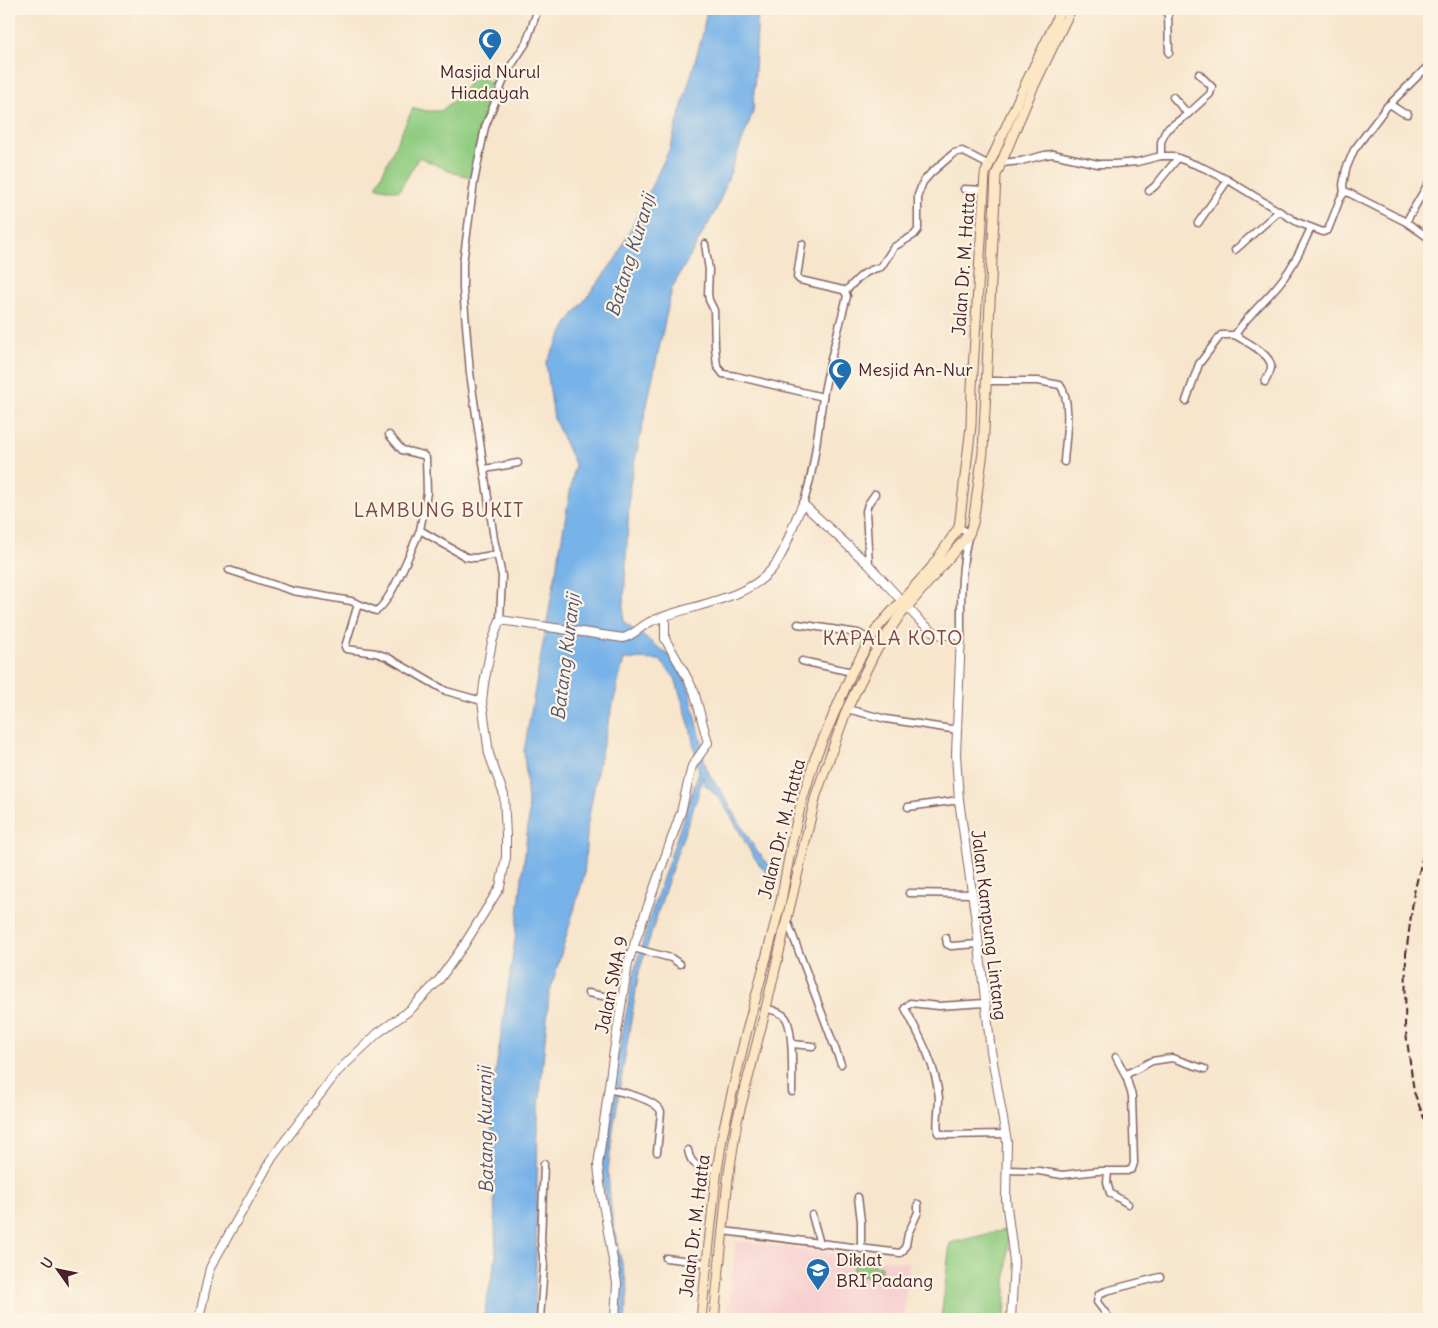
<svg xmlns="http://www.w3.org/2000/svg" width="1438" height="1328" viewBox="0 0 1438 1328" font-family="Delius,sans-serif">
<rect width="100%" height="100%" fill="#fcf5e5"/>
<filter id="ink" filterUnits="userSpaceOnUse"><feTurbulence type="fractalNoise" baseFrequency=".02" numOctaves="2"/><feDisplacementMap in="SourceGraphic" scale="10" xChannelSelector="R" yChannelSelector="G"/><feConvolveMatrix kernelMatrix="1 2 1 2 8 2 1 2 1" color-interpolation-filters="sRGB"/></filter>
<filter id="wash" filterUnits="userSpaceOnUse"><feTurbulence type="fractalNoise" baseFrequency=".0096" numOctaves="4" result="noise"/><feDisplacementMap in="SourceGraphic" scale="20" xChannelSelector="R" yChannelSelector="G"/><feGaussianBlur stdDeviation="1.12" result="paint"/><feColorMatrix in="noise" values="0 0 0 0 0 0 0 0 0 0 0 0 0 0 0 0 0 1.4 0 .05"/><feComposite in="paint" operator="in"/></filter>
<g filter="url(#wash)">
<rect width="100%" height="100%" fill="#f7e5cc"/>
<polygon fill="#f7cfd0" points="736,1241 909,1263 904,1319 727,1319"/>
<g fill="#90cc81" stroke="#6d7656">
<polygon points="476,74 495,85 474,178 454,173 419,157 399,191 376,187 413,108 427,111 441,111 459,96"/>
<polygon points="1008,1229 1005,1319 941,1319 950,1243"/>
<polygon points="854,1262 881,1266 880,1278 852,1274"/>
</g>
<path fill="#77b2e8" stroke="#60688a" d="M707,9h51l-5,103 -36,96 -45,80 -42,196 -7,137 51,38 14,26 15,62 1,14 6,15 12,16 32,55 23,28v7c-34,-25 -40,-73 -73,-98l-1,-8 -7,25 -22,61 -35,110 -26,158 -5,41 2,28 7,44 11,46 -3,30h-5l1,-28 -13,-68 -5,-41 -1,-19 16,-106 16,-85 17,-58 48,-142 -9,-45 -15,-49 -15,-18 -36,-1 -24,98 -12,64 -4,55 -35,119 -11,123 -3,201h-52l13,-63 -5,-153 24,-163 14,-124 -5,-65 51,-287 -21,-45 -8,-56 23,-42 48,-64 53,-109 32,-111z"/>
</g>
<g filter="url(#ink)">
<g fill="none" stroke-linecap="round" stroke-linejoin="round">
<g stroke="#876463" stroke-width="9">
<g id="minor">
<polyline points="1165,9 1168,14 1169,53"/>
<polyline points="1173,97 1188,114"/>
<polyline points="1389,105 1429,65"/>
<polyline points="1161,156 1161,142 1166,130 1188,114 1210,94 1212,87 1199,74"/>
<polyline points="1001,163 1021,161 1045,155 1053,154 1098,164 1114,164 1137,162 1161,156 1173,156 1204,168 1228,180 1297,222 1323,232 1328,230 1340,199 1344,193 1347,192 1406,222 1429,238"/>
<polyline points="964,189 985,190"/>
<polyline points="1149,191 1155,186 1178,158"/>
<path d="M1344,193l-1,-8 3,-16 8,-19 34,-45c7,-1 13,10 20,9"/>
<polyline points="1406,222 1429,182"/>
<polyline points="1198,223 1228,180"/>
<polyline points="705,244 709,270 708,294 709,300 714,310 715,347 717,366 723,374 736,376 823,397"/>
<polyline points="802,244 797,277 800,280 843,290 845,292"/>
<polyline points="1235,250 1278,212"/>
<path d="M1235,335c9,6 37,19 36,32 0,5 -4,10 -6,15"/>
<path d="M986,381h52l22,4c13,17 5,56 4,77"/>
<path d="M1186,401l13,-37 22,-29h14c14,-23 35,-37 50,-59 11,-14 18,-32 26,-48"/>
<polyline points="389,435 402,450 423,455 426,458 427,493 420,530 466,557 475,558 498,554"/>
<polyline points="485,469 518,463"/>
<path d="M803,504c12,-34 14,-71 20,-106 5,-32 14,-63 22,-94l2,-8 -2,-4c12,-13 18,-21 36,-25l13,-20 20,-12 4,-5v-35l5,-13 8,-9 23,-20 8,-2 27,14"/>
<path d="M959,527l10,7c-9,33 -8,67 -8,101"/>
<polyline points="869,565 866,511 868,504 875,494"/>
<path d="M229,570l64,21 58,10 25,10c14,-7 37,-65 44,-81"/>
<polyline points="358,604 345,647 346,649 376,653 387,657 446,691 482,701"/>
<polyline points="500,620 502,576 494,539 470,373 463,289 463,263 474,182 485,127 507,72 526,43 538,9"/>
<polyline points="798,624 858,633 871,640"/>
<polyline points="802,661 852,672"/>
<polyline points="847,709 886,719 958,730"/>
<polyline points="908,807 959,800"/>
<polyline points="909,893 972,894"/>
<polyline points="787,920 841,1064"/>
<polyline points="946,938 947,944 951,946 978,944"/>
<polyline points="633,948 671,958 680,964"/>
<polyline points="588,993 623,1000"/>
<path d="M985,1003l-46,3 -29,-3 -5,5c15,29 31,57 34,90 0,11 -3,24 -1,35l9,2 58,-1"/>
<path d="M766,1008c6,2 15,4 19,9 9,10 7,61 7,75"/>
<polyline points="792,1044 813,1046"/>
<polyline points="1125,1075 1152,1061 1172,1058 1205,1069"/>
<path d="M609,1090c12,1 48,10 52,22l-4,40"/>
<path d="M688,1150c3,18 13,17 29,19"/>
<polyline points="1007,1170 1039,1171 1062,1175 1097,1171 1127,1171 1132,1169 1134,1163 1132,1096 1126,1076 1116,1057"/>
<polyline points="1108,1172 1107,1182 1110,1193 1128,1204"/>
<polyline points="858,1197 861,1221 861,1249"/>
<polyline points="812,1215 820,1244"/>
<polyline points="723,1231 900,1253 903,1251 906,1245 908,1234 918,1212 918,1204"/>
<polyline points="666,1258 706,1263"/>
<polyline points="540,1319 544,1265 541,1241 544,1164"/>
<polyline points="1110,1319 1097,1302 1099,1294 1106,1291 1160,1277"/>
</g>
</g>
<g stroke="#876463" stroke-width="10">
<g id="tertiary">
<path d="M199,1319l11,-51 62,-110 65,-86 41,-39 32,-23 29,-30 25,-35 36,-58 6,-30v-21l-2,-41 -15,-41 -7,-53 2,-17 8,-42 8,-22 123,18c10,-2 19,-13 29,-17 36,-16 93,-20 119,-51 16,-18 20,-45 32,-66l66,61 51,56 12,10 10,4h19l-5,119 3,46 17,121 15,130 16,91 -1,58 8,61 -3,58"/>
<polyline points="615,1319 617,1283 601,1192 598,1165 613,1057 628,963 633,948 681,812 692,766 708,743 694,691 683,670 665,639 665,617"/>
</g>
</g>
<g stroke="#876463" stroke-width="11">
<g id="secondary">
<polyline points="701,1319 716,1177 723,1132 744,1042 781,901 792,841 801,804 815,758 852,672 878,627 931,568 959,527 971,426 972,387 985,174 1022,91 1055,23 1060,9"/>
<polyline points="714,1319 728,1179 737,1121 766,1008 816,795 847,709 874,654 898,618 969,534 973,523 983,452 996,175 1032,90 1071,9"/>
</g>
</g>
<use href="#minor" stroke="#fff" stroke-width="6"/>
<use href="#tertiary" stroke="#fff" stroke-width="8"/>
<use href="#secondary" stroke="#fce6c4" stroke-width="9"/>
<polyline stroke="#4a1f2b" stroke-width="2" stroke-dasharray="8 4" stroke-linecap="butt" points="1429,831 1414,893 1406,954 1405,1025 1414,1092 1429,1131"/>
</g>
</g>
<defs>
<g id="mosque-pin" transform="scale(1.25)"><path d="M0 17L-7.5 6A9.5 9.5 0 1 1 7.5 6Z" fill="#1f6fb2" stroke="#fcf5e5"/><path d="M3.5-4.9A6 6 0 1 0 3.5 4.9A5 5 0 1 1 3.5-4.9Z" fill="#fff"/></g>
<g id="school-pin" transform="scale(1.25)"><path d="M0 17L-7.5 6A9.5 9.5 0 1 1 7.5 6Z" fill="#1f6fb2" stroke="#fcf5e5"/><path d="M0-5L7-2L0 1L-7-2ZM-4 1L0 2.5L4 1V4Q0 6-4 4Z" fill="#fff"/></g>
</defs>
<g fill-rule="evenodd">
<use href="#mosque-pin" x="490" y="40"/>
<use href="#mosque-pin" x="840" y="370"/>
<use href="#school-pin" x="818" y="1270"/>
</g>
<g text-anchor="middle" stroke-width="4.5" stroke-linejoin="round" paint-order="stroke">
<g font-size="18" fill="#4a1f2b" stroke="#fcf5e5" text-anchor="start">
<text x="490" y="78" text-anchor="middle">Masjid Nurul<tspan x="490" dy="21">Hiadayah</tspan></text>
<text x="858" y="376">Mesjid An-Nur</text>
<text x="836" y="1266">Diklat<tspan x="836" dy="21">BRI Padang</tspan></text>
</g>
<g font-size="18" fill="#4a1f2b" stroke="#fcf5e5">
<text transform="translate(964 264) rotate(-86)" y="6">Jalan Dr. M. Hatta</text>
<text transform="translate(782 829) rotate(-76)" y="6">Jalan Dr. M. Hatta</text>
<text transform="translate(989 925) rotate(83)" y="6">Jalan Kampung Lintang</text>
<text transform="translate(612 985) rotate(-78)" y="6">Jalan SMA 9</text>
<text transform="translate(695 1226) rotate(-83)" y="6">Jalan Dr. M. Hatta</text>
</g>
<g font-size="19" font-style="italic" fill="#5a526d" stroke="#fcf5e5">
<text transform="translate(630 255) rotate(-73)" y="7">Batang Kuranji</text>
<text transform="translate(565 657) rotate(-83)" y="7">Batang Kuranji</text>
<text transform="translate(485 1130) rotate(-91)" y="7">Batang Kuranji</text>
</g>
<g font-size="20" letter-spacing="1" fill="#7c484a" stroke="#fcf5e5">
<text x="439" y="517">LAMBUNG BUKIT</text>
<text x="893" y="645">KAPALA KOTO</text>
</g>
</g>
<rect width="1438" height="1328" fill="none" stroke="#fcf5e5" stroke-width="30"/>
<g transform="translate(58 1270) rotate(303)" stroke="#fcf5e5" stroke-width="4" paint-order="stroke">
<path d="M0-4L9 19L0 12L-9 19Z" fill="#4a1f2b"/>
<text y="-8" font-size="14" font-weight="bold" text-anchor="middle" fill="#4a1f2b">U</text>
</g>
</svg>
